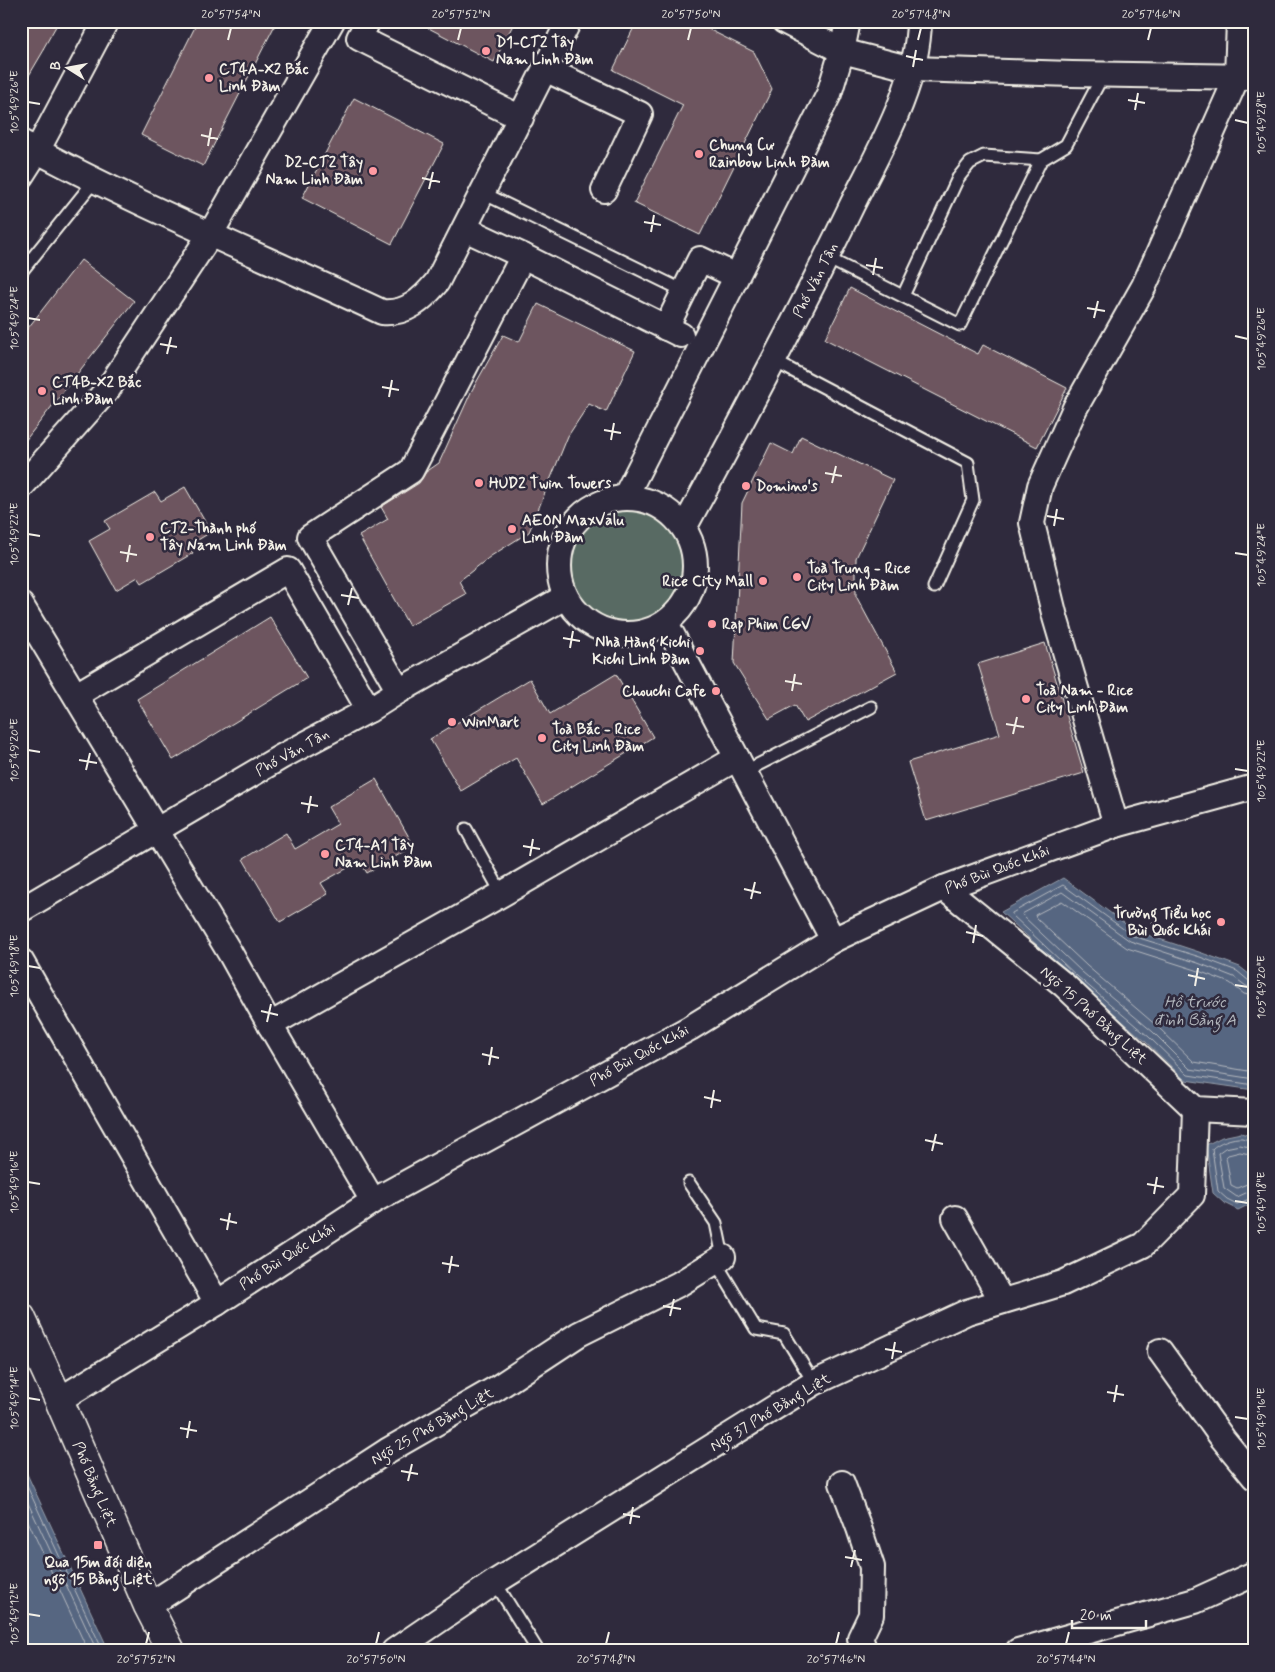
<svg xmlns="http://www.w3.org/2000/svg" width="1275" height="1672" viewBox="0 0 1275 1672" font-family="Mynerve,sans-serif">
<rect width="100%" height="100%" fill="#2f2a3d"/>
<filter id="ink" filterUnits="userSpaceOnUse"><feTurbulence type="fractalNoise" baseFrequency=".02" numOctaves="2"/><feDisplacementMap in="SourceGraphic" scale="10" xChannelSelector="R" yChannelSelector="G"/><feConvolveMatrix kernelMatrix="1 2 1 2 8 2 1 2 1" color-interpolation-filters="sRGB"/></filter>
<g filter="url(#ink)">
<circle fill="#586b63" stroke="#a6aea6" cx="627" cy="566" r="68"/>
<g fill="#566681" stroke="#959eaa">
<polygon points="1063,878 1135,931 1202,953 1240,967 1254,978 1254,1090 1185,1080 1145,1041 1075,980 1001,912"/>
<polygon points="1241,1133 1254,1137 1254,1202 1238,1210 1224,1203 1213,1193 1206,1145 1222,1137"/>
<polygon points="21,1461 109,1651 21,1651"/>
</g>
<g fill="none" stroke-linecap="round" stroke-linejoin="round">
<g stroke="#b5b9bf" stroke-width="1">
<polyline points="1254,982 1249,981 1237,971 1200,957 1133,936 1063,885 1012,913 1012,915 1078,977 1149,1037 1188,1075 1254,1085"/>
<polyline points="1254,988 1246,986 1234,977 1198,963 1130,941 1062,892 1022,914 1023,916 1082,972 1153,1032 1190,1069 1254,1079"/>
<polyline points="1254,996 1244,994 1230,983 1196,970 1127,948 1062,901 1035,915 1036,918 1087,966 1158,1027 1194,1062 1254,1072"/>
<path d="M1254,1141c-4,0 -8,-2 -12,-3 -9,-1 -25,5 -30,11l6,42 9,8 10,5 17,-7"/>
<polyline points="1254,1148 1240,1145 1225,1148 1218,1153 1224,1188 1237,1197 1248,1192 1254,1191"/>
<polyline points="1254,1155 1240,1152 1228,1155 1226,1157 1231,1185 1237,1188 1247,1184 1254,1183"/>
<polyline points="21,1473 103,1651"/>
<polyline points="21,1488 97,1651"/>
<polyline points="21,1506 88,1651"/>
</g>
</g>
<g fill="#6d555f" stroke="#f4f1e8">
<polygon points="21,21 59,21 43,49 44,50 21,89"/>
<polygon points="198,21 277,21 203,166 141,135"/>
<polygon points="415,21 515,21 494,62"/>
<polygon points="637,21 692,21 754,52 772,89 700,235 634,203 683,105 613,70"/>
<polygon points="354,98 444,144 392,244 302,198"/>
<polygon points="81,260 134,301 21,446 21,337"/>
<polygon points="850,288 978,354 983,345 1067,388 1037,447 825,339"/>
<polygon points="538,304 635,351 606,412 589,404 568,436 529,532 491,556 459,581 466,594 409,626 359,536 388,519 381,507 419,483 426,472 439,463 472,390 503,335 519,342"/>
<polygon points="801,436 893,480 856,558 856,596 897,672 805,722 795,705 769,719 734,663 742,503 771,443 793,454"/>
<polygon points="185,487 211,532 188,546 193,553 142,583 138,577 116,590 89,541 110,529 105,521 155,492 161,501"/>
<polygon points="270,617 307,678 173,760 137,699"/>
<polygon points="1045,643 1084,773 926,821 908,762 1000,734 978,664"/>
<polygon points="616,674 653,737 543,804 516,758 461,791 430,739 530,679 550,714"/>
<polygon points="376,779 414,846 367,873 360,861 321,883 328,894 280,922 243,859 286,833 295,849 338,824 328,807"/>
</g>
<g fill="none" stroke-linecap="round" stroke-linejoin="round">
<g stroke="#f4f1e8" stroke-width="15">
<g id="service">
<polyline points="483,193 684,291"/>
<polyline points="827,258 960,325 1041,160 1066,145 1103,75"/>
<polyline points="21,272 95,180"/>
<polyline points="903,296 958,178 970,163 984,156 1041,160"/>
<polyline points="774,361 968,463 973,500 934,587"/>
<polyline points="744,772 871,707"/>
<polyline points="466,829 502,894"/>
<polyline points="689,1183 716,1223 723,1257 721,1271 756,1329 784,1334 814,1383"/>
<polyline points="495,1582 538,1651"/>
</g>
</g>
<g stroke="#f4f1e8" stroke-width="28">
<g id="minor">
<polyline points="368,21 359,38 521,118"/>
<polyline points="784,21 842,51 912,69 1072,74 1252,77"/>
<polyline points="545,69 640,114 604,190"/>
<path d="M21,142c117,64 241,114 361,170 25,2 40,-12 55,-30l132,-261"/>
<polyline points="21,176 37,151 106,21"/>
<polyline points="465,229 523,256 681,335"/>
<polyline points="666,328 700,259 736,276"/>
<polyline points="21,487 108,389 210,235 332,21"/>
<polyline points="625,497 829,94 842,51 848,21"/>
<circle cx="627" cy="566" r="68"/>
<path d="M684,528c58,-107 115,-213 168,-323 28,-56 66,-120 67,-184"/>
<polyline points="21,605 230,953 270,1025 373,1201"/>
<polyline points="666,623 833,940"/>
<polyline points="399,691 310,537 411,471 523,256"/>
<polyline points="76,695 288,570 369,710"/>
<polyline points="1116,825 1055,617 1032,523 1040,486 1075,408 1144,286 1237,77 1239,21"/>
<polyline points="944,888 1064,985 1195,1109 1254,1112"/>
<polyline points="21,910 281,757 369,710 399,691 565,597"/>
<polyline points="21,961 217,1303"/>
<polyline points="270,1025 502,894 737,758"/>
<polyline points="955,1218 1002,1301"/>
<polyline points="1160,1351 1223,1439 1254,1477"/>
<polyline points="59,1400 217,1303 373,1201 690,1028 833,940 944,888 1116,825 1254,787"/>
<polyline points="842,1483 859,1528 872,1567 871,1615 860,1638 865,1651"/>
<polyline points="148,1606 387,1451 497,1388 579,1334 679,1284 723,1257"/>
<polyline points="394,1651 495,1582 814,1383 967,1312 1063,1283 1143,1245 1192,1195 1195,1109"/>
<polyline points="1018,1651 1195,1601 1254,1574"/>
</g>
</g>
<g stroke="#f4f1e8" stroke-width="31">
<polyline id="tertiary" points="21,1317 59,1400 148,1606 171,1651"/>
</g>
<use href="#service" stroke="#2f2a3d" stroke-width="11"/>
<use href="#minor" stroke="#2f2a3d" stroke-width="24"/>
<use href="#tertiary" stroke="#2f2a3d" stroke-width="28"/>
</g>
</g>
<path fill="none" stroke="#f4f1e8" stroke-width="2" d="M228,40l3,-12M458,40l3,-12M688,40l3,-12M918,40l3,-12M1148,40l3,-12M906,56l17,4M913,67l3,-17M1128,100l17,3M28,102l12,2M1135,110l3,-17M1235,120l13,3M201,135l17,4M208,146l3,-18M422,178l18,4M429,189l4,-17M644,222l17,3M651,232l3,-17M866,265l17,3M873,275l3,-17M1087,308l18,3M28,318l12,2M1094,318l4,-17M1235,336l13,3M160,344l17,3M167,354l4,-17M382,387l17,3M389,397l3,-17M604,430l17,3M611,440l3,-17M825,473l17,3M832,483l4,-17M1047,516l17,3M1054,526l3,-17M28,534l12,2M120,552l17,3M1235,553l13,2M127,562l3,-17M341,595l18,3M348,605l4,-17M563,638l17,3M570,648l3,-17M785,681l17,3M792,691l3,-17M1006,724l18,3M1013,734l4,-17M28,750l12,2M79,760l18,3M1235,769l13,2M86,770l4,-17M301,803l17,3M308,813l3,-17M523,846l17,3M530,856l3,-17M744,889l17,4M751,899l4,-17M966,932l17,4M973,943l3,-18M28,966l12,2M1188,975l17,4M1235,985l13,2M1195,986l3,-18M261,1011l17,4M267,1022l4,-18M482,1054l17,4M489,1065l3,-18M704,1097l17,4M711,1108l3,-18M925,1140l18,4M932,1151l4,-17M28,1182l12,2M1147,1184l17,3M1154,1194l3,-17M1235,1201l13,2M220,1219l17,4M227,1230l3,-17M442,1263l17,3M449,1273l3,-17M663,1306l18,3M670,1316l4,-17M885,1349l17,3M892,1359l3,-17M1107,1392l17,3M28,1398l12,2M1114,1402l3,-17M1235,1417l13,2M180,1428l17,3M187,1438l3,-17M401,1471l17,3M408,1481l4,-17M623,1514l17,3M630,1524l3,-17M845,1557l17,3M851,1567l4,-17M28,1614l12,2M146,1644l3,-12M376,1644l3,-12M606,1644l3,-12M836,1644l3,-12M1066,1644l3,-12"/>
<g fill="#ff9aa2" stroke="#2f2a3d" stroke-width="2">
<circle cx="486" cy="51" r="5"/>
<circle cx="209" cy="78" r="5"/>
<circle cx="699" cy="154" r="5"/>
<circle cx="373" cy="171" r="5"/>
<circle cx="42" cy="391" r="5"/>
<circle cx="479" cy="483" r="5"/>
<circle cx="746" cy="486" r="5"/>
<circle cx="512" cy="529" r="5"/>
<circle cx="150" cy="537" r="5"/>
<circle cx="797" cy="577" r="5"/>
<circle cx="763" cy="581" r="5"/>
<circle cx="712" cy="624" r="5"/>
<circle cx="700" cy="651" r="5"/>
<circle cx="716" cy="691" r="5"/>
<circle cx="1026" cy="699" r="5"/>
<circle cx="452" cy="722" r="5"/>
<circle cx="542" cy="738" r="5"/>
<circle cx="325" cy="854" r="5"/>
<circle cx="1221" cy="922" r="5"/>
<rect x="93" y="1540" width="10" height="10" rx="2.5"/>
</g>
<g text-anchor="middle" stroke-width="5" stroke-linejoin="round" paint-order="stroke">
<g font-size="15" font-weight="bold" fill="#f4f1e8" stroke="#2f2a3d" text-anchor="start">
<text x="496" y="47">D1-CT2 Tây<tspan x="496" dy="17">Nam Linh Đàm</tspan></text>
<text x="219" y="74">CT4A-X2 Bắc<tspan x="219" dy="17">Linh Đàm</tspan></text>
<text x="709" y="150">Chung Cư<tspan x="709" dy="17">Rainbow Linh Đàm</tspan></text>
<text x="363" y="167" text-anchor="end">D2-CT2 Tây<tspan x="363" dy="17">Nam Linh Đàm</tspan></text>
<text x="52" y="387">CT4B-X2 Bắc<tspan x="52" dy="17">Linh Đàm</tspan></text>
<text x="489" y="488">HUD2 Twin Towers</text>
<text x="756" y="491">Domino's</text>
<text x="522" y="525">AEON MaxValu<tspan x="522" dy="17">Linh Đàm</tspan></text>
<text x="160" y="533">CT2-Thành phố<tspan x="160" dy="17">Tây Nam Linh Đàm</tspan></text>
<text x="807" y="573">Toà Trung - Rice<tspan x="807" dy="17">City Linh Đàm</tspan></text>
<text x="753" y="586" text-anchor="end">Rice City Mall</text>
<text x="722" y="629">Rạp Phim CGV</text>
<text x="690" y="647" text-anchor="end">Nhà Hàng Kichi<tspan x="690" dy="17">Kichi Linh Đàm</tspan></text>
<text x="1036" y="695">Toà Nam - Rice<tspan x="1036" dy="17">City Linh Đàm</tspan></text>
<text x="706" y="696" text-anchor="end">Chouchi Cafe</text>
<text x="462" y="727">WinMart</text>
<text x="552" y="734">Toà Bắc - Rice<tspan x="552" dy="17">City Linh Đàm</tspan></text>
<text x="335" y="850">CT4-A1 Tây<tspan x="335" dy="17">Nam Linh Đàm</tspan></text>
<text x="1211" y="918" text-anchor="end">Trường Tiểu học<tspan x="1211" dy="17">Bùi Quốc Khái</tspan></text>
<text x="98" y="1567" text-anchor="middle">Qua 15m đối diện<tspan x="98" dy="17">ngõ 15 Bằng Liệt</tspan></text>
</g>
<g font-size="15" fill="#f4f1e8" stroke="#2f2a3d">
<text transform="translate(815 280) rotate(-63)" y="5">Phố Văn Tân</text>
<text transform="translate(292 752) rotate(-29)" y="5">Phố Văn Tân</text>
<text transform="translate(997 869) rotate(-21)" y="5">Phố Bùi Quốc Khái</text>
<text transform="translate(1094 1015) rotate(42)" y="5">Ngõ 15 Phố Bằng Liệt</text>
<text transform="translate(639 1055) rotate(-29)" y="5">Phố Bùi Quốc Khái</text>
<text transform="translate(287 1256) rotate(-33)" y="5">Phố Bùi Quốc Khái</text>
<text transform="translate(770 1412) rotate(-31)" y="5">Ngõ 37 Phố Bằng Liệt</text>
<text transform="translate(432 1426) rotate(-30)" y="5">Ngõ 25 Phố Bằng Liệt</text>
<text transform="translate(95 1484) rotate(67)" y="5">Phố Bằng Liệt</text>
</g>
<g font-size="16" font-style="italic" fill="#b5b9bf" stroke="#2f2a3d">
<text x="1195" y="1007">Hồ trước<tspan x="1195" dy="18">đình Bằng A</tspan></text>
</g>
</g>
<rect width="1275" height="1672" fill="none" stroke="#2f2a3d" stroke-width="55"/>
<g transform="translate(68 68) rotate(281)" stroke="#2f2a3d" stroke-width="4" paint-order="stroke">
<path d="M0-4L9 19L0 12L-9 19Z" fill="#f4f1e8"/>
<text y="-8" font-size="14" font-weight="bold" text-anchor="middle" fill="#f4f1e8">B</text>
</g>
<path d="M1072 1620v8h74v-8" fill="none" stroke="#f4f1e8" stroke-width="2.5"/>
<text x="1080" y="1620" font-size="15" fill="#f4f1e8" stroke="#2f2a3d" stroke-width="4" paint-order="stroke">20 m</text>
<rect x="28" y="28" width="1220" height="1616" fill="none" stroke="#f4f1e8" stroke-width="2"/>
<g font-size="12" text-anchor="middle" fill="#f4f1e8">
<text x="231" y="18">20°57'54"N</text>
<text x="461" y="18">20°57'52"N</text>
<text x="691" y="18">20°57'50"N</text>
<text x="921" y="18">20°57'48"N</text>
<text x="1151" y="18">20°57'46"N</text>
<text transform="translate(14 102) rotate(-90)" y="4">105°49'26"E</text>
<text transform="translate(1261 123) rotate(-90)" y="4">105°49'28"E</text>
<text transform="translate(14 318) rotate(-90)" y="4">105°49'24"E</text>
<text transform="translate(1261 339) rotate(-90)" y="4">105°49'26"E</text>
<text transform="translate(14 534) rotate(-90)" y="4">105°49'22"E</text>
<text transform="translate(1261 555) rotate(-90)" y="4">105°49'24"E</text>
<text transform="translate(14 750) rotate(-90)" y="4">105°49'20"E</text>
<text transform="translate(1261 771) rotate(-90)" y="4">105°49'22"E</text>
<text transform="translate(14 966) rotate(-90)" y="4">105°49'18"E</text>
<text transform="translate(1261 987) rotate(-90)" y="4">105°49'20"E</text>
<text transform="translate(14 1182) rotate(-90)" y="4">105°49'16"E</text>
<text transform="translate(1261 1203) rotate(-90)" y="4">105°49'18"E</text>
<text transform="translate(14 1398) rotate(-90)" y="4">105°49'14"E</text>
<text transform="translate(1261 1419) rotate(-90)" y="4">105°49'16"E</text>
<text transform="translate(14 1614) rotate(-90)" y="4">105°49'12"E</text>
<text x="146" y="1663">20°57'52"N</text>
<text x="376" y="1663">20°57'50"N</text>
<text x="606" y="1663">20°57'48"N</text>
<text x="836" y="1663">20°57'46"N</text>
<text x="1066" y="1663">20°57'44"N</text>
</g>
</svg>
